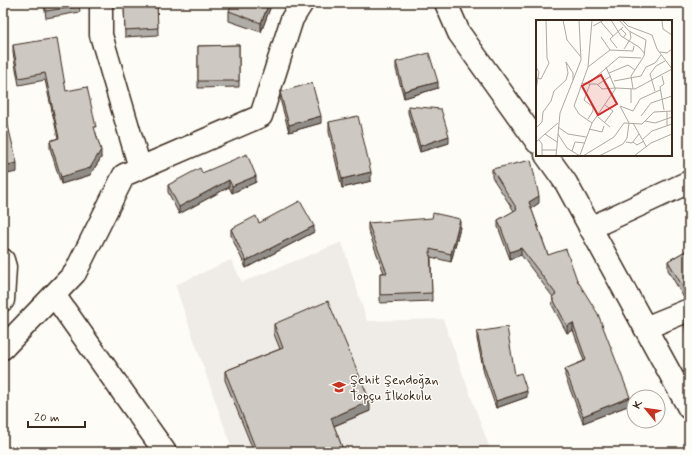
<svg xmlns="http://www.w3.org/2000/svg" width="692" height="455" viewBox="0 0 692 455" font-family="Mynerve,sans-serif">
<rect width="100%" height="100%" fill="#fdfcf7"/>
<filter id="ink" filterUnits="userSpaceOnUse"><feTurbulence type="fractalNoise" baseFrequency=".025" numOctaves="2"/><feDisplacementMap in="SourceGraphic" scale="8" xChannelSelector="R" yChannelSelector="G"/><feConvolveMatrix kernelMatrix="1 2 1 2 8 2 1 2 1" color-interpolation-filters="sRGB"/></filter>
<g filter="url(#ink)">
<polygon fill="#efece7" points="342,242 367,321 443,319 491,452 233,452 175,285 231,260 242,282"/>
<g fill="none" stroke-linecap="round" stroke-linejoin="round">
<g stroke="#3b2a1e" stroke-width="25">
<g id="minor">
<polyline points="101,3 101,35 140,168"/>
<polyline points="446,3 459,33 537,142"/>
<polyline points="546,155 566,183 689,408"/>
<polyline points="590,228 689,182"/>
<polyline points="3,260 5,267 3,300"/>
<polyline points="54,295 165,452"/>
<polyline points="645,328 689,310"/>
<polyline points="3,348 75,273 124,175 261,116 292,19 302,3"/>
</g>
</g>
<use href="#minor" stroke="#fdfcf7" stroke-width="22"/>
</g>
<g fill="#b0aca7" stroke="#3b2a1e">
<polygon points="44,3 79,3 80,12 46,18"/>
<polygon points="157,3 158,35 125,37 124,6"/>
<polygon points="272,3 261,32 229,21 229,11"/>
<polygon points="13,45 66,91 96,133 101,158 90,175 61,184 50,148 50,141 58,138 45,80 19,85 13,53"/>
<polygon points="239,45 239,87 198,88 198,46"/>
<polygon points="396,62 438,88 404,98 396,69"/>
<polygon points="280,92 321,123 289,132 280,99"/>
<polygon points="408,106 449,143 420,152 408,113"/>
<polygon points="329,122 371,181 342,188 329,132"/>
<polygon points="492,169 539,203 531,208 548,255 577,280 630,405 583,423 565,376 565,369 584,361 573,330 567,333 552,305 553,297 521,255 510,259 498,227 498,220 514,211 492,177"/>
<polygon points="202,173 256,182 232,193 229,187 179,214 168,192 168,185"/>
<polygon points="259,223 314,232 246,268 231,236 231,229"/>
<polygon points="368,223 460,227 451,262 431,257 432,301 380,303 380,273 384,273 368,230"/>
<polygon points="689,249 689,298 684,298 668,270 668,261"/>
<polygon points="689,316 689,336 685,328 685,318"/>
<polygon points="274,324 370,411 334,426 344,452 254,452 225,380 225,371 280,349 274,334"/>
<polygon points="477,332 527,397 496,408 484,373 477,339"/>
</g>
<g fill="#908c88" stroke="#3b2a1e">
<polygon points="269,3 272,3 261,32 261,23"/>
<polygon points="438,82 438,88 404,98 404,91"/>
<polygon points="321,116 321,123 289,132 289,125"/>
<polygon points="449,136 449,143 420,152 420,146"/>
<polygon points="101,150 101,158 90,175 61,184 61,177"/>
<polygon points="17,163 17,172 3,175 3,166"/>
<polygon points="371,172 371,181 342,188 342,179"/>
<polygon points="256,176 256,182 232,193 232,186"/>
<polygon points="229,180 229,187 179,214 179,207"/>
<polygon points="539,196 539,203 529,210 529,202"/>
<polygon points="460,219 460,227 451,262 451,254"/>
<polygon points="314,226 314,232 246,268 246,261"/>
<polygon points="521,248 521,255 510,259 510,252"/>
<polygon points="573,323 573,330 567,333 567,326"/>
<polygon points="527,391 527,397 496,408 496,401"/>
<polygon points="630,397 630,405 583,423 583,416"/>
<polygon points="370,401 370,411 331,427 331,418"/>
</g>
<g fill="#cdc8c2" stroke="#3b2a1e">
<polygon points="45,3 79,3 80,6 46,11"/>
<polygon points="126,3 157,3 158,28 125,30 124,6 126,6"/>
<polygon points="232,3 269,3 261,23 229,11"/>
<polygon points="57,38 66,91 87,87 96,127 94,127 101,150 90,168 61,177 50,141 59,138 45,73 19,78 13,45"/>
<polygon points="239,45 239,81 198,81 198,46"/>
<polygon points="429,53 438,82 404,91 396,62"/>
<polygon points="312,83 321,116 289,125 280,92"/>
<polygon points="3,105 17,163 3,166"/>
<polygon points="408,106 441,109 449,136 420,146"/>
<polygon points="358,116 371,172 342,179 329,122"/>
<polygon points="247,154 256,176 232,186 229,180 179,207 168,185 200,168 202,173"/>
<polygon points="531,160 539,196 529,202 548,255 566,249 577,280 598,314 630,397 583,416 565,369 586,360 573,323 567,326 552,297 556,294 521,248 510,252 498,220 517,209 492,169"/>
<polygon points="300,201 314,226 246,261 231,229 256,216 259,223"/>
<polygon points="433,213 460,219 451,254 430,249 432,293 380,295 380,273 387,273 368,223 432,218"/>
<polygon points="689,249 689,289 684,289 668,261"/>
<polygon points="328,301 370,401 331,418 344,452 257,452 225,371 283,348 274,324"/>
<polygon points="689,316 689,327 685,318"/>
<polygon points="507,327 515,375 521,373 527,391 496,401 484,366 477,332"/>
</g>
</g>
<defs>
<g id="school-bare" transform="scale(1.08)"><path d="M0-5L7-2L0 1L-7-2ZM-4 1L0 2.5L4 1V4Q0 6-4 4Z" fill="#c8321e" stroke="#fdfcf7" stroke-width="2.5" paint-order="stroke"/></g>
</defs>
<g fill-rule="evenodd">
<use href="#school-bare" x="339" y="387"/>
</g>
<g text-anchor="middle" stroke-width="3" stroke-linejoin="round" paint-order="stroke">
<g font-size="14" fill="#3b2a1e" stroke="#fdfcf7" text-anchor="start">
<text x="350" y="384">Şehit Şendoğan<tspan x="350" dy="16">Topçu İlkokulu</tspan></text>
</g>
</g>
<g transform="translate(536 20)">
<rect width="136" height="136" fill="#fdfcf7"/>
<path fill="none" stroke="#afa8a0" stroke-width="1" d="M27,0l4,20 14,17M75,0l10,16 18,11 6,7M83,0l10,11 17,9 -2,16 -13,20 2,13M113,0h15M126,1l1,8 9,6M65,2l12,14M57,6l11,-6M85,9l5,5 -3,4M65,17l9,13M81,28l-7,-9 13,-12M88,29l7,-11 -1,-6M124,32l7,1 5,-4M0,47l3,5 -3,18M52,47l22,-17 23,1 1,-5M70,47l9,21M73,53l19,-8 7,5M126,56l2,8 -4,3 4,23M0,58l5,1 8,-16 -2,-5 -1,-38M78,61l27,-5 5,-9 9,-4 6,-8M45,64l9,-2 29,-25 22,1M52,64h9l5,5 14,-1M61,65l14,-9M95,69v14M119,71l-5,-17 6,-8 9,-5M131,91v15M105,96l10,-13 21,-7M62,97l12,10M52,99l5,-8v-4l-9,-7 6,-16M109,101l10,2 17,-6M69,102l8,-11 -8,-6M56,103l-13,-9 -5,-8 14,-39 4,-47M97,103l13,23M22,107l10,7 18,3M0,108l6,-6 1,-10 8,-11 3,-10 12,-11 2,-7 -2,-11 7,11v7M53,109l13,3 2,-6M9,114l13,-11M22,114l9,14 13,8M107,119l9,-8 20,-7M3,120l3,4v12M0,122l9,-8 12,8M90,122l6,1 7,-9M97,122l4,3 7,-4M6,130h15M36,131l3,-9 10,1M44,135l12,-32 24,-35 19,1 37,-20 -15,-20 -5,-14 -24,-9 -6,-6M20,136l4,-43 21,-53 -2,-40M47,136l31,-19 10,-14 18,1 12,-12 18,-1M63,136l24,-12 4,-6 2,-15 -9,-17 13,5 7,-12 20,-9M98,136l17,-13 21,-9"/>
<path fill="#d62828" fill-opacity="0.15" stroke="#d62828" stroke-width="2" d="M65,55l16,29 -19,11 -16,-29z"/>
<rect width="136" height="136" fill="none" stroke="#3b2a1e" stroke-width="2"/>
</g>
<rect width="692" height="455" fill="none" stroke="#fdfcf7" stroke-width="16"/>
<rect x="8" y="8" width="676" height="439" fill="none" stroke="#3b2a1e" stroke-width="1.5" filter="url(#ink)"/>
<g transform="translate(646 409) rotate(299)"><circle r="19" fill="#fdfcf7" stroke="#afa8a0"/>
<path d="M0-3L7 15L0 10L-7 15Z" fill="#c8321e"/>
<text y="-6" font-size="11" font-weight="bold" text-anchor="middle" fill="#3b2a1e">K</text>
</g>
<path d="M28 421v6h57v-6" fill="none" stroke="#3b2a1e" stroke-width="2"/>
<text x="34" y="421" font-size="12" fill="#3b2a1e" stroke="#fdfcf7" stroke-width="3" paint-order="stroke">20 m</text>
</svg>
